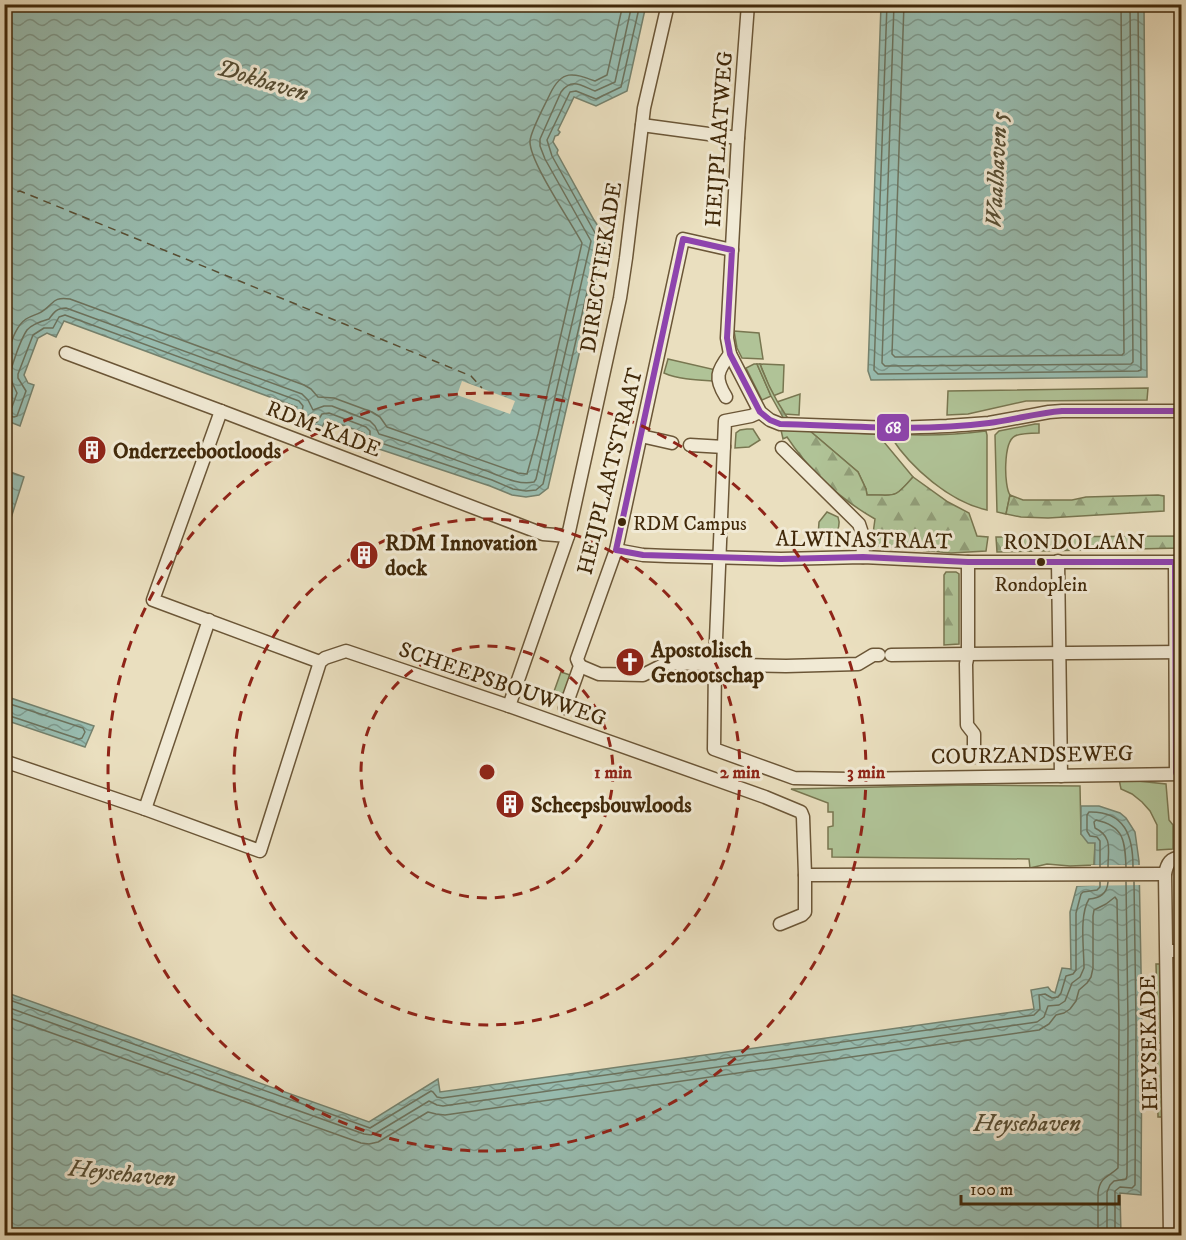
<svg xmlns="http://www.w3.org/2000/svg" width="1186" height="1240" viewBox="0 0 1186 1240" font-family="'IM FELL DW Pica',serif">
<defs>
<pattern id="forest-firs" width="22" height="20" patternUnits="userSpaceOnUse" patternTransform="scale(1.5)"><rect width="22" height="20" fill="#b0c397"/><path d="M5 1l3.5 6h-7zM16 11l3.5 6h-7z" fill="#919e79"/></pattern>
<pattern id="park-crowns" width="20" height="18" patternUnits="userSpaceOnUse" patternTransform="scale(1.5)"><rect width="20" height="18" fill="#b0c397"/><path d="M2 6a3 3 0 1 1 6 0M12 15a3 3 0 1 1 6 0" fill="none" stroke="#919e79"/></pattern>
<pattern id="water-waves" width="16" height="10" patternUnits="userSpaceOnUse" patternTransform="scale(1.5)"><rect width="16" height="10" fill="#98bdb1"/><path d="M0 5q4-4 8 0t8 0" fill="none" stroke="#7e9a8e"/></pattern>
</defs>
<rect width="100%" height="100%" fill="#eadfbf"/>
<filter id="stains"><feTurbulence type="fractalNoise" baseFrequency=".00333" numOctaves="4"/><feColorMatrix values="0 0 0 0 .2 0 0 0 0 .09 0 0 0 0 .02 0 0 0 .5 -.17"/></filter>
<radialGradient id="worn" r=".72"><stop offset=".6" stop-color="#630" stop-opacity="0"/><stop offset="1" stop-color="#630" stop-opacity=".3"/></radialGradient>
<g fill="#b0c397" stroke="#787650" stroke-width="1.5">
<polygon points="734,331 759,333 763,359 742,358 737,348"/>
<path d="M668,359l48,11v11c-18,-1 -36,-1 -52,-8z"/>
<polygon points="754,364 757,364 771,396 762,400 746,368"/>
<polygon points="760,364 784,365 783,392 773,396"/>
<polygon points="1148,388 1147,400 1026,401 968,414 947,415 948,391"/>
<polygon points="800,394 799,415 784,414 777,402"/>
<path d="M1035,424h4v9c-7,0 -18,0 -24,3 -12,6 -11,50 -5,59l-4,19 -9,-2 -2,-77 4,-4z"/>
<polygon points="747,429 753,429 760,440 749,447 735,448 736,433 740,430"/>
<path d="M810,431l65,3 4,2 34,41c-21,25 -17,17 -46,18l-1,-6 -8,-17z"/>
<path d="M986,431l1,4v75c-37,-8 -76,-42 -96,-73l2,-3c30,2 62,1 93,-3z"/>
<path d="M827,512l11,5c3,8 0,14 -5,19l-14,1 -1,-1 1,-14z"/>
<polygon points="1119,779 1166,784 1169,820 1173,825 1173,849 1157,850 1157,825 1150,811 1142,802 1132,794 1121,789"/>
<polygon points="969,785 1080,786 1081,834 1095,842 1094,865 1070,866 1047,864 1030,868 1029,859 832,857 832,849 828,849 828,827 833,826 833,812 828,812 828,803 791,789"/>
<polygon points="1180,865 1182,865 1181,942 1176,937 1176,869"/>
<polygon points="1181,962 1182,1038 1180,1038 1178,1035 1176,968"/>
<polygon points="1156,964 1162,964 1164,1043 1158,1043"/>
<polygon points="1157,1050 1163,1050 1164,1117 1158,1117"/>
</g>
<g fill="url(#forest-firs)" stroke="#787650" stroke-width="1.5">
<path d="M757,364h3c9,25 21,46 37,67h13l48,41 8,17 1,6c29,-1 25,6 46,-18l35,25 21,11 8,23 11,1 -2,14 -35,2 -73,-7 -6,-5 3,-22c-35,-20 -66,-49 -88,-82l-4,2 -2,-9h9l-19,-34z"/>
<polygon points="1010,495 1023,500 1072,500 1086,497 1158,495 1164,496 1164,511 1048,518 1021,517 1006,514"/>
<polygon points="1181,536 1181,548 997,552 996,537"/>
<polygon points="946,572 956,572 959,574 959,644 944,645 944,575"/>
</g>
<polygon fill="url(#park-crowns)" stroke="#787650" stroke-width="1.5" points="561,672 573,676 564,701 552,697"/>
<g fill="url(#water-waves)" stroke="#75826e" stroke-width="1.5">
<polygon points="4,5 646,5 627,91 596,106 574,97 558,130 560,132 558,135 555,136 553,142 558,150 557,153 594,220 606,238 548,488 539,495 526,497 512,495 490,486 361,443 364,433 326,419 320,431 292,421 297,407 64,321 56,337 47,333 38,338 24,375 28,383 34,385 20,426 5,420"/>
<polygon points="881,5 1144,5 1147,377 871,380 868,371"/>
<polygon points="5,470 24,477 5,537 4,470"/>
<polygon points="5,696 94,726 85,747 5,720"/>
<polygon points="1081,806 1099,806 1120,813 1126,818 1135,832 1139,861 1142,1023 1141,1195 1120,1193 1121,1235 5,1236 5,992 369,1122 438,1079 440,1092 1034,1009 1031,990 1048,987 1051,991 1055,993 1062,968 1071,969 1070,912 1077,886 1094,885 1095,843 1088,843 1081,834"/>
</g>
<g fill="#eadfbf">
<polygon points="462,381 515,401 510,414 457,395"/>
<polygon points="1091,865 1142,865 1143,885 1074,886 1077,883 1091,882"/>
</g>
<g fill="none" stroke-linecap="round" stroke-linejoin="round">
<g stroke="#6c735e" stroke-width="1.5">
<polyline points="887,4 874,370 878,374 1138,371 1141,370 1138,4"/>
<polyline points="894,4 882,363 885,366 1131,364 1133,362 1130,4"/>
<polyline points="904,4 892,354 895,357 1122,355 1124,353 1121,4"/>
<path d="M4,362c6,-14 10,-35 22,-43 6,-4 14,-5 18,-9 11,-8 9,-13 26,-11l234,86 7,4 7,8 16,1 38,14 8,5 7,10 131,46 9,1 11,-40 44,-191c-11,-21 -53,-82 -52,-102 1,-11 15,-36 20,-47 12,-25 23,-21 45,-13l12,-6 16,-71"/>
<path d="M4,407h8l5,-14 -6,-13 -1,-7c3,-10 11,-34 17,-43 5,-6 15,-9 22,-11 5,-7 8,-11 17,-11l236,86 6,6 5,10 11,-4h8l38,15 5,5 4,8c34,10 68,23 102,35 17,5 35,17 53,13l2,-3 55,-238 -46,-82 -5,-13v-7l21,-47c11,-15 21,-6 34,-1l20,-9 17,-78"/>
<polyline points="4,415 14,417 17,416 26,391 18,378 18,374 33,335 44,328 53,328 59,317 65,315 299,401 303,406 301,417 314,423 317,422 322,414 329,413 366,427 370,431 370,438 372,440 492,480 513,489 526,491 536,490 543,484 599,240 552,156 547,140 570,92 576,91 596,99 621,87 640,4"/>
<polyline points="4,702 83,728 85,732 82,738 79,739 4,714"/>
<path d="M1100,867v-26l-3,-4 -7,-1 -3,-5v-16l2,-3c36,-1 44,24 44,55"/>
<path d="M1108,867c0,-18 5,-30 -13,-39l-1,-6 2,-2c28,6 29,21 30,47"/>
<polyline points="4,998 370,1128 431,1091 433,1092 437,1097 442,1098 1034,1015 1040,1009 1039,995 1045,994 1052,998 1058,997 1061,993 1066,976 1073,974 1076,970 1076,913 1081,894 1083,892 1097,890 1100,887 1100,882"/>
<path d="M4,1006l360,128 7,1 5,-2 53,-32 8,4 6,1 594,-84 7,-5 4,-11 11,-1 6,-4 7,-18 8,-6 4,-9c0,-20 -5,-53 5,-69 11,-1 18,-5 19,-17"/>
<path d="M4,1016l357,127 8,1 9,-2 50,-30 8,2 9,1 594,-85 10,-6 7,-9 8,-2 6,-4 6,-8 3,-11 8,-7 4,-6 2,-9v-52l1,-6 12,-6 9,-7 2,3 2,123 -1,145c-9,9 -18,8 -20,25v43"/>
<polyline points="1107,1236 1107,1192 1110,1185 1114,1181 1126,1179 1127,1176 1128,1023 1126,882"/>
<polyline points="1115,1236 1115,1191 1120,1187 1132,1188 1135,1185 1136,1023 1134,882"/>
</g>
<polyline stroke="#574e34" stroke-width="1.5" stroke-dasharray="8 6" stroke-linecap="butt" points="4,196 20,191 471,376 482,388"/>
<g stroke="#6b5637" stroke-width="15">
<g id="minor">
<polyline points="748,4 738,138 727,338 730,354 760,412 770,420 780,424 893,428 947,426 989,423 1049,412 1062,411 1182,411"/>
<polyline points="642,125 738,138"/>
<polyline points="66,353 221,411 543,534 568,536"/>
<path d="M726,397c-12,-19 -9,-26 4,-43"/>
<polyline points="221,411 153,600 320,662"/>
<polyline points="760,412 751,416 725,421 715,664 714,749 794,778 850,779 1182,774"/>
<polyline points="641,436 672,443"/>
<polyline points="690,445 724,447"/>
<polyline points="782,448 859,524 862,533 863,557"/>
<polyline points="616,550 643,555 667,556 781,559 863,557 968,562 1182,562"/>
<polyline points="1058,561 1061,776"/>
<polyline points="968,562 968,654 1182,652"/>
<polyline points="1175,562 1176,773"/>
<polyline points="891,655 968,654 966,664 967,725 974,734 974,757"/>
<polyline points="580,666 599,674 643,675 667,663 786,666 858,664 873,655 879,655"/>
<polyline points="509,706 568,536 620,298 626,258 644,108 668,4"/>
<polyline points="565,708 580,666 577,659 616,550 683,239 732,250"/>
<polyline points="4,761 145,809 260,851 320,662 325,658 346,651 509,706 765,797 801,812 803,817 805,875 1165,874"/>
<polyline points="145,809 209,620"/>
<polyline points="780,924 802,915 805,912 805,875"/>
<polyline points="1167,951 1182,951"/>
<path d="M1170,1236l-5,-362c2,-11 5,-16 17,-17"/>
</g>
</g>
<use href="#minor" stroke="#f1ead5" stroke-width="12"/>
<g stroke="#f1ead5" stroke-width="10">
<path id="bus-1" d="M1182,411h-120c-25,2 -49,9 -73,12 -69,9 -140,3 -209,1l-10,-4 -10,-8 -30,-58 -3,-16 5,-88 -49,-11 -67,311 27,5 138,4 82,-2 105,5h207l1,211 6,1"/>
</g>
<use href="#bus-1" stroke="#8e44ad" stroke-width="6"/>
</g>
<g fill="none" stroke="#8f2418" stroke-width="3" stroke-dasharray="10 8">
<circle cx="487" cy="772" r="126"/>
<circle cx="487" cy="772" r="253"/>
<circle cx="487" cy="772" r="379"/>
</g>
<defs>
<g id="building-disc" transform="scale(1.5)"><circle r="9.5" fill="#8f2418" stroke="#f1ead5"/><path d="M-4-6H4V6H1V3H-1V6H-4ZM-2.5-4.3h1.7v1.8h-1.7ZM.8-4.3h1.7v1.8H.8ZM-2.5-1h1.7V.8h-1.7ZM.8-1h1.7V.8H.8Z" fill="#fff"/></g>
<g id="church-disc" transform="scale(1.5)"><circle r="9.5" fill="#8f2418" stroke="#f1ead5"/><path d="M-1.2-6h2.4v3.5h3.3v2.4h-3.3V6h-2.4V-.1h-3.3v-2.4h3.3Z" fill="#fff"/></g>
</defs>
<g fill-rule="evenodd">
<use href="#building-disc" x="92" y="450"/>
<use href="#building-disc" x="364" y="555"/>
<use href="#church-disc" x="630" y="662"/>
<use href="#building-disc" x="510" y="804"/>
</g>
<g fill="#41290a" stroke="#f1ead5" stroke-width="2">
<circle cx="622" cy="522" r="5"/>
<circle cx="1041" cy="562" r="5"/>
</g>
<g text-anchor="middle" stroke-width="6" stroke-linejoin="round" paint-order="stroke">
<g font-size="20" fill="#41290a" stroke="#f1ead5" text-anchor="start">
<text x="633" y="530">RDM Campus</text>
<text x="1041" y="591" text-anchor="middle">Rondoplein</text>
</g>
<g font-size="22" fill="#41290a" stroke="#f1ead5">
<text transform="translate(718 139) rotate(-86)" y="8">HEIJPLAATWEG</text>
<text transform="translate(600 267) rotate(-81)" y="8">DIRECTIEKADE</text>
<text transform="translate(324 428) rotate(21)" y="8">RDM-KADE</text>
<text transform="translate(609 471) rotate(-76)" y="8">HEIJPLAATSTRAAT</text>
<text transform="translate(864 539) rotate(1)" y="8">ALWINASTRAAT</text>
<text x="1074" y="549">RONDOLAAN</text>
<text transform="translate(503 683) rotate(19)" y="8">SCHEEPSBOUWWEG</text>
<text transform="translate(1032 754) rotate(-1)" y="8">COURZANDSEWEG</text>
<text transform="translate(1148 1043) rotate(-91)" y="8">HEYSEKADE</text>
</g>
<g font-size="22" font-weight="bold" fill="#41290a" stroke="#f1ead5" text-anchor="start">
<text x="113" y="458">Onderzeebootloods</text>
<text x="385" y="550">RDM Innovation<tspan x="385" dy="25">dock</tspan></text>
<text x="651" y="657">Apostolisch<tspan x="651" dy="25">Genootschap</tspan></text>
<text x="531" y="812">Scheepsbouwloods</text>
</g>
<g font-size="24" font-style="italic" fill="#574e34" stroke="#f1ead5">
<text transform="translate(263 80) rotate(17)" y="8">Dokhaven</text>
<text transform="translate(996 170) rotate(-87)" y="8">Waalhaven 5</text>
<text x="1027" y="1131">Heysehaven</text>
<text transform="translate(122 1173) rotate(6)" y="8">Heysehaven</text>
</g>
</g>
<circle cx="487" cy="772" r="9" fill="#8f2418" stroke="#f1ead5" stroke-width="3"/>
<g font-size="18" text-anchor="middle" font-weight="bold" fill="#8f2418" stroke="#f1ead5" stroke-width="6" stroke-linejoin="round" paint-order="stroke">
<text x="613" y="778">1 min</text>
<text x="740" y="778">2 min</text>
<text x="866" y="778">3 min</text>
</g>
<rect stroke="#f1ead5" stroke-width="2" x="876" y="413" width="34" height="29" rx="6" fill="#8e44ad"/>
<g font-size="16" text-anchor="middle" font-weight="bold" fill="#fff">
<text x="893" y="433">68</text>
</g>
<rect width="1186" height="1240" fill="none" stroke="#eadfbf" stroke-width="24"/>
<rect x="6" y="6" width="1174" height="1228" fill="none" stroke="#41290a" stroke-width="3"/>
<rect x="12" y="12" width="1162" height="1216" fill="none" stroke="#41290a" stroke-width="1.5"/>
<path d="M961 1195v9h158v-9" fill="none" stroke="#41290a" stroke-width="3"/>
<text x="970" y="1195" font-size="18" fill="#41290a" stroke="#f1ead5" stroke-width="4.5" paint-order="stroke">100 m</text>
<rect width="100%" height="100%" filter="url(#stains)"/>
<rect width="100%" height="100%" fill="url(#worn)"/>
</svg>
